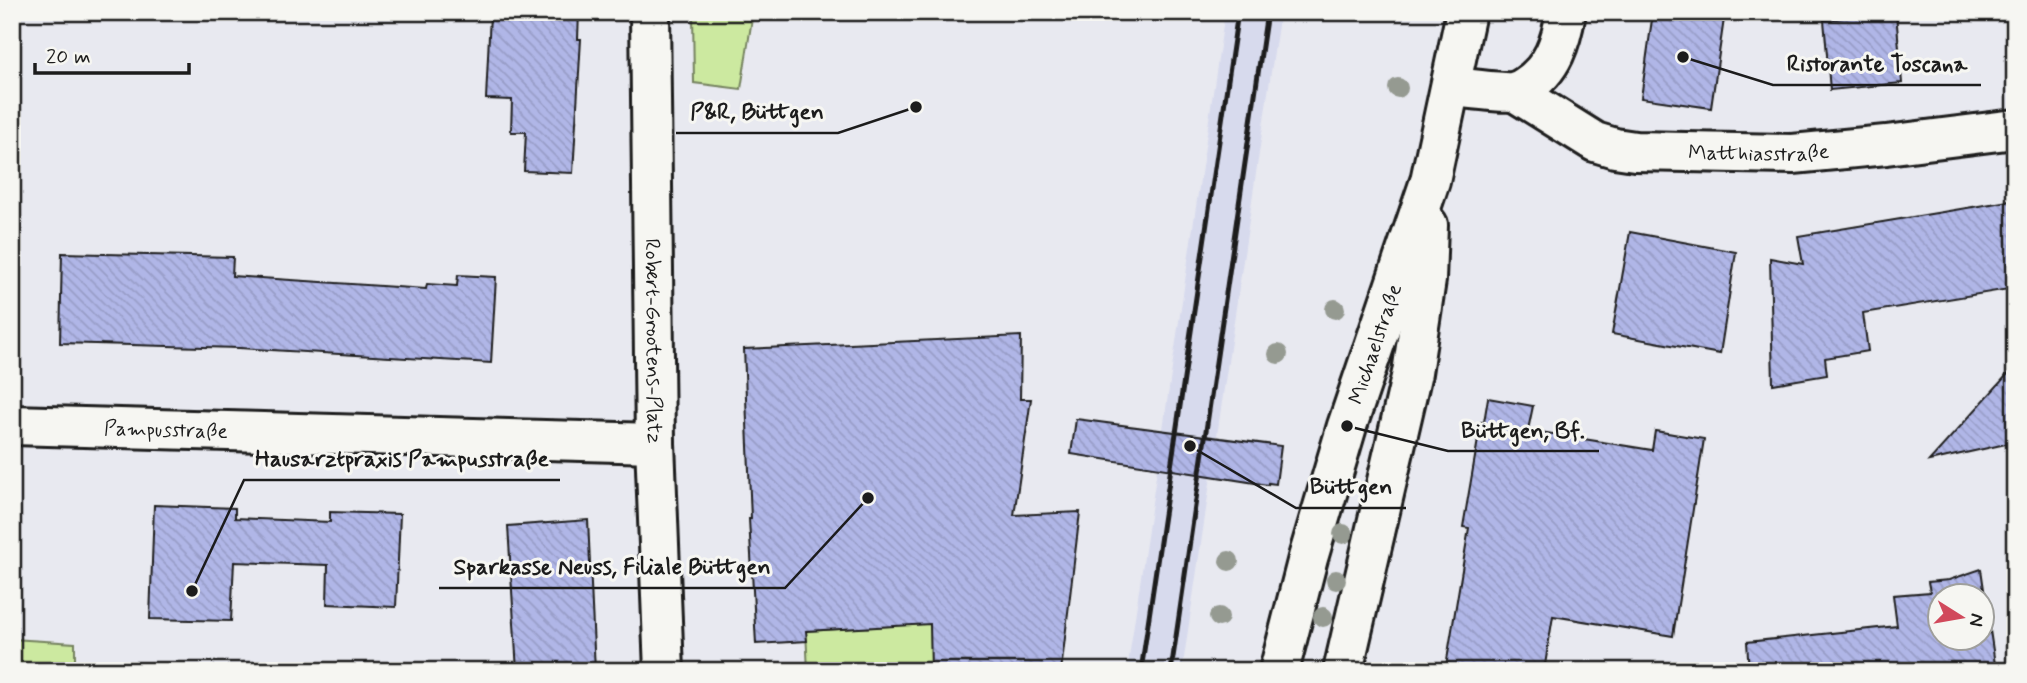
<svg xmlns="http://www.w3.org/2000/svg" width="2027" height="683" viewBox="0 0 2027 683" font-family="Mynerve,sans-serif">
<defs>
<pattern id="building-back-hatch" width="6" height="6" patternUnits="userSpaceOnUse" patternTransform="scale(1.75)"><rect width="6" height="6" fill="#b0b6e7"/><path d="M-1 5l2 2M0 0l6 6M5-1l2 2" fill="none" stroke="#979cc6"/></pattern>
</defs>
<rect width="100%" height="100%" fill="#e8e9f0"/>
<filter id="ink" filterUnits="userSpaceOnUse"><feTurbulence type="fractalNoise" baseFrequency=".0143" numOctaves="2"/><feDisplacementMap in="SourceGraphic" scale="14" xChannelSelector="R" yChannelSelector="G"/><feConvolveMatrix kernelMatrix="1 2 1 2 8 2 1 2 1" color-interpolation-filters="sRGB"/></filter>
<g filter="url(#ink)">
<polygon fill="#d7daed" points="1225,12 1280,12 1182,671 1127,671"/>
<g fill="#cce9a0" stroke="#74825e" stroke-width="2">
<polygon points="693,12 753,12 741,89 694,83"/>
<polygon points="940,623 931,671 808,671 806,631"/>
<polygon points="12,639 75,643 75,671 12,671"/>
</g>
<g fill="url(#building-back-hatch)" stroke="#1c1c1c" stroke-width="2" fill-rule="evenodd">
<polygon points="527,12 579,12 578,39 581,39 573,173 524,171 526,132 511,132 512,100 486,99 490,14 526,16"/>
<polygon points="1653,12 1725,12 1711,108 1641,98"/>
<polygon points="1896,13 1902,83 1830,90 1824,20"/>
<polygon points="2015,200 2015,288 1863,313 1868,351 1825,358 1827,375 1773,384 1770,258 1803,264 1798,236"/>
<polygon points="1630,232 1736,252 1720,354 1612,334"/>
<polygon points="62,253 233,257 232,276 426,289 427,284 457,286 458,275 496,277 491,363 239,348 60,343"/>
<polygon points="1021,336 1020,399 1031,399 1014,515 1080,512 1061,671 931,671 930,624 806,631 807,641 756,644 749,519 751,519 744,349"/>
<polygon points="2015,366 2015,442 1929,461"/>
<polygon points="1488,398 1533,406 1528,430 1652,450 1655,431 1704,439 1673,636 1553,616 1544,671 1476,671 1446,666 1469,528 1463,527 1481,422 1484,422"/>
<polygon points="1076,419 1281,446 1276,484 1268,483 1268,485 1071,454"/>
<polygon points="154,505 235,508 235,518 330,522 330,512 400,514 396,607 327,604 328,565 234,562 231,621 150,619"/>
<polygon points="588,520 595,671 517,671 508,526"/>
<path d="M1981,569l15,102h-247l-2,-29 150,-16 -4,-31 37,-3 -2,-10 21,-2zM1940,596h42v42h-42z"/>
</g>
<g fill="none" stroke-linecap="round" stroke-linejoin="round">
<g stroke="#1c1c1c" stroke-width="44">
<g id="street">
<path id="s1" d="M650,12l5,431 9,228"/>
<path d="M1451,87c13,1 56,7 65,4 4,-1 7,-3 10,-5 27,-17 35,-44 40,-74"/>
<path id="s2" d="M1515,92l80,50 20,6 20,3 158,3 93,-9 129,-16"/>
<path id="s3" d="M12,425l643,18"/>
<path id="s4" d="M1279,671l29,-113 39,-132 83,-245 36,-169"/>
<polyline points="1343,671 1412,373 1426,280 1428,225"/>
</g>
</g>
<use href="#street" stroke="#f6f6f2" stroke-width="38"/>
<g stroke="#1c1c1c" stroke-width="5">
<polyline points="1141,671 1238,12"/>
<polyline points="1171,671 1267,12"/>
</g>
</g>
<g fill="#959a91">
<circle cx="1398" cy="88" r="10"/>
<circle cx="1335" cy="309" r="10"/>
<circle cx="1278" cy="354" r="10"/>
<circle cx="1343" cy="534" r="10"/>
<circle cx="1229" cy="561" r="10"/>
<circle cx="1336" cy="580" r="10"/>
<circle cx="1219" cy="617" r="10"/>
<circle cx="1323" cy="617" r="10"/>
</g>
</g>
<g text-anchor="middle" stroke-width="6" stroke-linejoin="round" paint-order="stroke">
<g font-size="21" fill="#1c1c1c" stroke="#f6f6f2">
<text dy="7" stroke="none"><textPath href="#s2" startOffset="259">Matthiasstraße</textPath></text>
<text dy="7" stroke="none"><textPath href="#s1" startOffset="329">Robert-Grootens-Platz</textPath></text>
<text dy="7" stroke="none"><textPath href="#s4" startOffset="341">Michaelstraße</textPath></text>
<text dy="7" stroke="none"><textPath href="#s3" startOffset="154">Pampusstraße</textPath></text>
</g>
</g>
<path fill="none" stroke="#1c1c1c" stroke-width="2.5" d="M1683 57L1773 85H1981M916 107L838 133H676M1347 426L1448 451H1599M192 591L244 480H560M1190 446L1296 508H1406M868 498L785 588H439"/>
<g fill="#1c1c1c" stroke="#f6f6f2" stroke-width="2.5">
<circle cx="1683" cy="57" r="7"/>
<circle cx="916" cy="107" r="7"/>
<circle cx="1347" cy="426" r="7"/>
<circle cx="192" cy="591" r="7"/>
<circle cx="1190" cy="446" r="7"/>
<circle cx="868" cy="498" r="7"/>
</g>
<g font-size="23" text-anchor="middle" font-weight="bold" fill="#1c1c1c" stroke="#f6f6f2" stroke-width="6" stroke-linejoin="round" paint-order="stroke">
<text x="1877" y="71">Ristorante Toscana</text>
<text x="757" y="119">P&amp;R, Büttgen</text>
<text x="1523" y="438">Büttgen, Bf.</text>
<text x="402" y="466">Hausarztpraxis Pampusstraße</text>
<text x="1351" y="494">Büttgen</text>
<text x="612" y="574">Sparkasse Neuss, Filiale Büttgen</text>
</g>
<rect width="2027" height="683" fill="none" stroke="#f6f6f2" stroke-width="42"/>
<rect x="21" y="21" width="1985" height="641" fill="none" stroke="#1c1c1c" stroke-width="2.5" filter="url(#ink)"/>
<g transform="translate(1961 617) rotate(101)"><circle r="33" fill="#f6f6f2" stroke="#9f9f9c" stroke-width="2"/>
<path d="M0-5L12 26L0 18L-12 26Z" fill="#d1495b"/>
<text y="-10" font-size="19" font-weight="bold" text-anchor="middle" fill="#1c1c1c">N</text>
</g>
<path d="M35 63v10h154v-10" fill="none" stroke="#1c1c1c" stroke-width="3.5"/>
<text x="46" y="63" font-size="21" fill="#1c1c1c" stroke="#f6f6f2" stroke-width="5" paint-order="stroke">20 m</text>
</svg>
